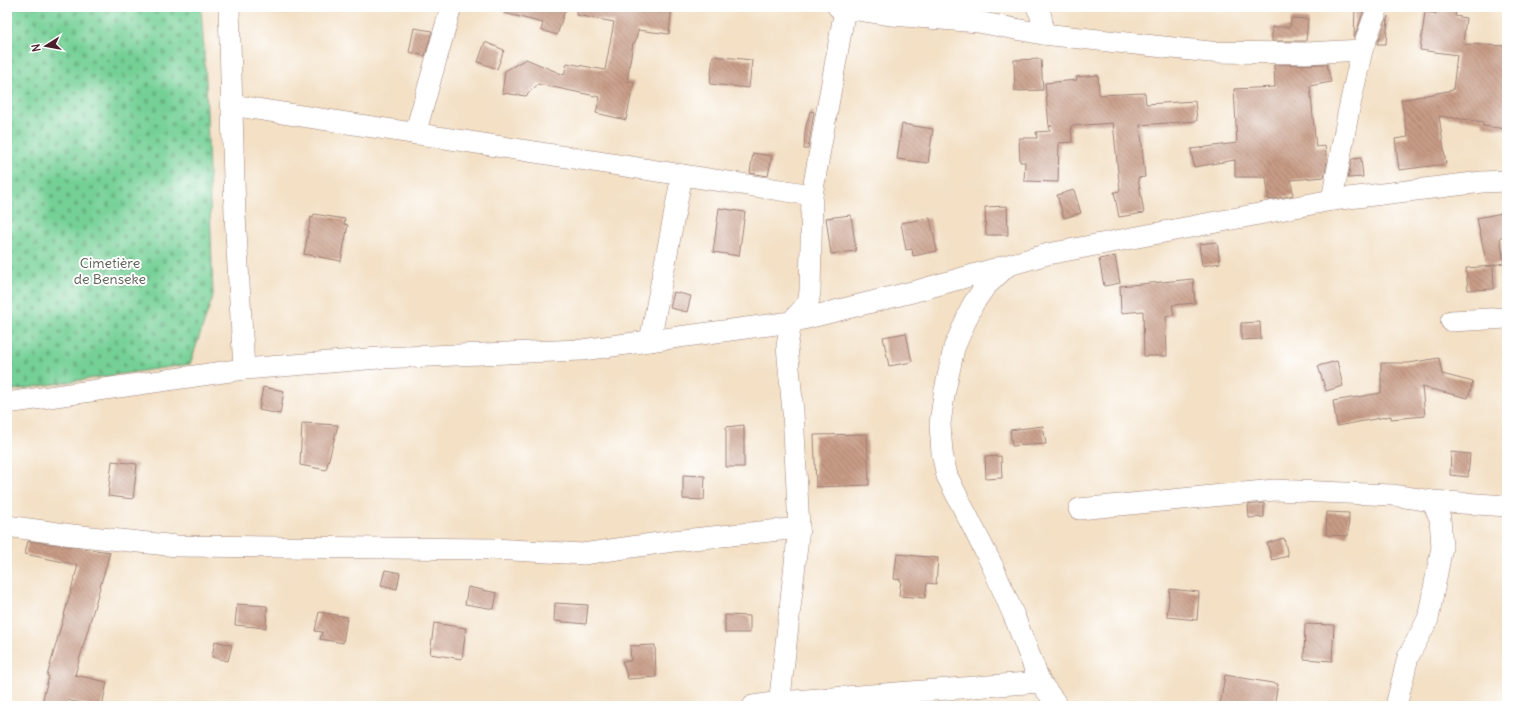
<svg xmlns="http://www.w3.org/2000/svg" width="1514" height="713" viewBox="0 0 1514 713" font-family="Delius,sans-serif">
<defs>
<pattern id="cemetery-stones" width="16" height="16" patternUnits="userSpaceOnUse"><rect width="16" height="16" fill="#75d096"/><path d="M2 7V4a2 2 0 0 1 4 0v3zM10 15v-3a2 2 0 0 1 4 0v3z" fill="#67b281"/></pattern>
<pattern id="building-back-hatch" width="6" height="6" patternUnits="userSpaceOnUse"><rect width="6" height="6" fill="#c79b85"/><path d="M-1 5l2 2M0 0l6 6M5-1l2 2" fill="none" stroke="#a47e6d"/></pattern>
</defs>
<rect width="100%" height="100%" fill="#fff"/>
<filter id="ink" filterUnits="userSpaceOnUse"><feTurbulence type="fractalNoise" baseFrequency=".025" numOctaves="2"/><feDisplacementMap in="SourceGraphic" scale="8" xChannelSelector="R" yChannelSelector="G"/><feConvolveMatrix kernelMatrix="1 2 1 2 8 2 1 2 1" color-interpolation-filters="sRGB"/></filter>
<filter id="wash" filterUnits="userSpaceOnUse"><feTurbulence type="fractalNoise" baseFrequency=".012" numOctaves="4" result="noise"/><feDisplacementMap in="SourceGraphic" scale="16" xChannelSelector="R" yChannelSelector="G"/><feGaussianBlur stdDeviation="0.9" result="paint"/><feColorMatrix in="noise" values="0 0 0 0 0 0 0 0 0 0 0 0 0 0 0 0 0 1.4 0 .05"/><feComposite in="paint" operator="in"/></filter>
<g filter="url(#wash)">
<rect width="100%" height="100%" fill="#f3e0c5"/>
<polygon fill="url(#cemetery-stones)" stroke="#607860" points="7,7 201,7 206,81 213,296 190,364 7,391"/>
<g id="blocks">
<g fill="url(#building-back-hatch)">
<polygon points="505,7 566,7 557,35 541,30 543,23 504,13"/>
<polygon points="577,7 672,7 669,34 638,30 635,43 633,43 627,81 634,82 626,120 596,113 600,97 538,84 526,96 502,93 505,71 526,59 564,75 567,63 605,70 614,22 576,15"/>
<polygon points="1355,7 1365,7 1354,38"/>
<polygon points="1437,7 1457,7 1455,16 1466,18 1463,44 1507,46 1507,129 1483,126 1483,122 1439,116 1446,164 1399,170 1395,139 1408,137 1401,100 1453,90 1457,55 1420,50 1425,12 1436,14"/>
<polygon points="1388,16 1386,44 1377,44"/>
<polygon points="1291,18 1308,19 1306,41 1272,41 1272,27 1290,27"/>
<polygon points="414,28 432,31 425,56 409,52"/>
<polygon points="485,42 504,50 497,69 478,62"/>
<polygon points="713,56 752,60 749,88 710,84"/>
<polygon points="1041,59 1043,90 1015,91 1014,60"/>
<polygon points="1327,64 1331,82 1310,86 1316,147 1325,146 1327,162 1324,177 1291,180 1293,195 1269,200 1266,177 1235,177 1235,160 1194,167 1191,149 1237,143 1234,89 1275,87 1274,65"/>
<polygon points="1098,75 1099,95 1145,93 1146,104 1195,101 1197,121 1140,125 1145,177 1138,178 1144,213 1119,217 1114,192 1120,191 1113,123 1071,126 1072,142 1059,143 1058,182 1024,181 1025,162 1020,162 1019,138 1037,138 1036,132 1050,131 1049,127 1052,126 1049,126 1045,83 1077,80 1076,77"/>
<polygon points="810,111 814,112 808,149 804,149 805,131"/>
<polygon points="902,124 933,129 928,163 897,159"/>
<polygon points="753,153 772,156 768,176 750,173"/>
<polygon points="1361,158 1363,177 1348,178 1352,159"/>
<polygon points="1074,190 1081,213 1064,218 1057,195"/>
<polygon points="1007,206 1008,235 986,235 985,207"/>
<polygon points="719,208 745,212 739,256 713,252"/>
<polygon points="1507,212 1507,236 1500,237 1504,263 1487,266 1477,218"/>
<polygon points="314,214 345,219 344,224 348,225 341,261 304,254 311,217 313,218"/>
<polygon points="851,215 856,251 831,254 826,218"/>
<polygon points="930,218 937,251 913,256 912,249 906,250 901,223"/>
<polygon points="1217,242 1220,263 1202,266 1199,244"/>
<polygon points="1115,256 1120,283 1104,286 1099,259"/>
<polygon points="1493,266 1494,289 1468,290 1466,268"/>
<polygon points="1193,279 1195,303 1172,305 1174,315 1166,317 1167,356 1144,356 1143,311 1121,313 1120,286"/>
<polygon points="674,292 691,296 687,312 670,308"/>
<polygon points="1260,322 1261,339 1241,340 1241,323"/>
<polygon points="906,333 912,362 889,366 883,337"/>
<polygon points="1439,358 1442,374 1473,382 1468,398 1422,387 1425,416 1391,419 1391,416 1337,426 1333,401 1381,393 1381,363 1409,363"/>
<polygon points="1337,361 1343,386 1326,391 1318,366"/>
<polygon points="263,387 284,391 280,414 259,410"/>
<polygon points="302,423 338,425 326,470 300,465"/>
<polygon points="744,425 744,467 726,467 726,427"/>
<polygon points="1043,426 1046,444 1012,446 1010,430"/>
<polygon points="867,434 869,485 816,487 814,435"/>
<polygon points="1451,452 1470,454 1468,477 1450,475"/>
<polygon points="1001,456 1002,478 986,479 985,457"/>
<polygon points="112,461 137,464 133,499 108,496"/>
<polygon points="683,475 705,476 704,500 683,499"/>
<polygon points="1264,503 1264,517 1249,518 1248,505"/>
<polygon points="1327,512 1349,513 1348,536 1326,535"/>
<polygon points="1284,538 1288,556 1272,560 1267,543"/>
<polygon points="28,541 110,552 75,675 107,682 102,706 93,706 67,700 66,706 41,706 49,676 47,676 78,565 25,554"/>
<polygon points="897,554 938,558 936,584 927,583 925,598 899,596 901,580 894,579"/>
<polygon points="385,570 400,573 397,589 381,585"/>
<polygon points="468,587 497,593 494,609 465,604"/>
<polygon points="1170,589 1199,592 1197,620 1167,617"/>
<polygon points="555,603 588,605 586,624 554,621"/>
<polygon points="237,604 267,606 266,628 235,625"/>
<polygon points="319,612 347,617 343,643 320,639 322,632 315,631"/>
<polygon points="725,615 750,616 750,633 725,633"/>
<polygon points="434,623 466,628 462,659 430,654"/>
<polygon points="1305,624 1334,625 1332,661 1304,659"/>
<polygon points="215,641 232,645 228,661 212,657"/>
<polygon points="655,645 656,677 628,679 622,661 631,661 630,646"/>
<polygon points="1225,675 1278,684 1274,706 1220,706"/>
</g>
</g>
</g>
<g filter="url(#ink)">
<use href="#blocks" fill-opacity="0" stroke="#9e8078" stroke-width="1"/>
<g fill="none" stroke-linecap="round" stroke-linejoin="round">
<g stroke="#9e8078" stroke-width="22">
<g id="minor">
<polyline points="229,7 235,215 244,369"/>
<polyline points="838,7 892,15 978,22 1043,34 1210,52 1306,53 1362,50"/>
<polyline points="1037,7 1041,16 1043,34"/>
<polyline points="231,105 812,195"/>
<polyline points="415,134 451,7"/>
<polyline points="1332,200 1348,114 1362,50 1378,7"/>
<polyline points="1006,267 985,287 973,304 954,348 944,395 940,424 942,453 947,476 992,565 1014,616 1040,682 1058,706"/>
<polyline points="1451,321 1507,318"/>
<polyline points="650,341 682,175"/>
<polyline points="7,403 244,369 379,358 582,350 791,322 916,291 1048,254 1332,200 1482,182 1507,181"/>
<polyline points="1079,509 1274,490 1392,495 1432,501 1507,506"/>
<polyline points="7,526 72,535 177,546 494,549 583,554 673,541 799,528"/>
<polyline points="753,706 780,702 1040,682"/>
<polyline points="779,706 799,528 793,412 787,346 791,322 808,303 810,292 812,195 845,9"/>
<polyline points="1396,706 1408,657 1428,619 1442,547 1440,518 1432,501"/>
</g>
</g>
<use href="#minor" stroke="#fff" stroke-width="21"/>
</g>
</g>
<g text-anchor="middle" stroke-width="4" stroke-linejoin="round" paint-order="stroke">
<g font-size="14" fill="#595d50" stroke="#fff">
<text x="110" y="268">Cimetière<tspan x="110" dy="16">de Benseke</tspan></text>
</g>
</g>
<rect width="1514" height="713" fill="none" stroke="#fff" stroke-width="24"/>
<g transform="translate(46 46) rotate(259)" stroke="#ffffff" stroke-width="3" paint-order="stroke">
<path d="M0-3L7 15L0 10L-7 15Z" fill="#4a1f2b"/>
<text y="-6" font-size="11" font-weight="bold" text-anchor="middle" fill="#4a1f2b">N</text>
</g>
</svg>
